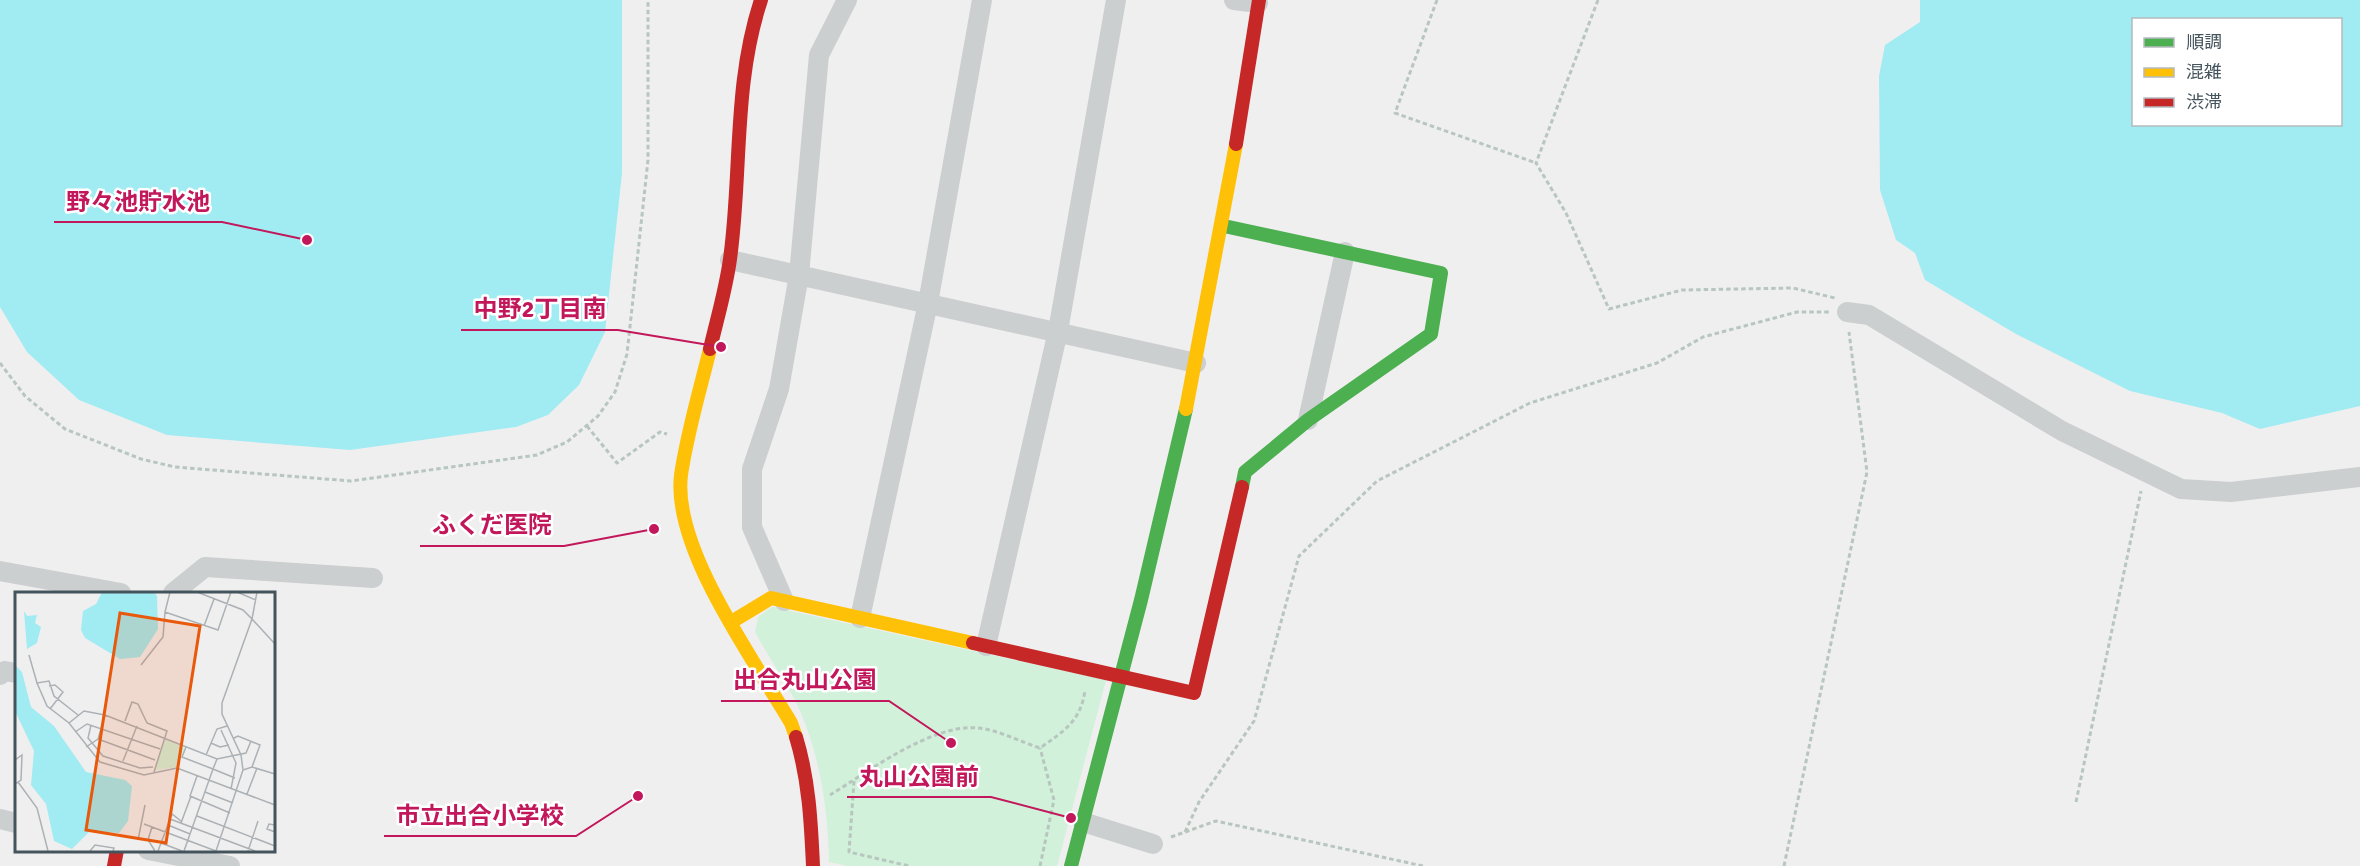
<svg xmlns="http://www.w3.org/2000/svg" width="2360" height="866" viewBox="0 0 2360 866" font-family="Signika,'Noto Sans JP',sans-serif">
<rect width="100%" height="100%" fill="#f0efef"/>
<path fill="#d1f1da" d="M772,607l334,73 -49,186h-209l-19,-4c-1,-55 -10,-113 -34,-162 -12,-23 -28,-45 -40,-68l3,-15z"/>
<g fill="#a1ebf3" fill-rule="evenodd">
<polygon points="0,0 622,0 622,173 605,332 579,385 548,415 516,427 350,450 167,435 79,400 27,352 0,307"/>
<path d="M1920,0h440v406l-100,23 -38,-16 -92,-22 -114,-57 -91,-54 -10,-27 -19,-13 -16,-50 -1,-114 6,-31 35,-23zM2134,20h206v104h-206z"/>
</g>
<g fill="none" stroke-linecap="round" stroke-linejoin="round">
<g stroke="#b7c6bf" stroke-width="3" stroke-dasharray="4.5 3" stroke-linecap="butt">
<polyline points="1437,0 1395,113 1536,163"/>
<polyline points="1598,0 1536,163 1566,213 1609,309 1682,290 1793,288 1835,298"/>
<polyline points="0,363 25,396 65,429 141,459 175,467 351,481 537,455 567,442 598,416 615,392 627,354 648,160 648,0"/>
<polyline points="587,426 617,463 660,432 667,434"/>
<polyline points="854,781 849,852 909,866"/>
<path d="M830,795c38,-23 102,-72 149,-67 19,2 42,14 61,20 24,-17 41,-27 45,-58"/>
<polyline points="2076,802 2141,491"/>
<polyline points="1185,832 1199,802 1254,721 1299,556 1377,481 1530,403 1657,363 1703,337 1797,312 1830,312"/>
<polyline points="1171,837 1216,821 1423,866"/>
<polyline points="1040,866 1054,800 1040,748"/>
<polyline points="1784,866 1867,472 1849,332"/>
</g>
<g stroke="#cbcfd0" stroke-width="20">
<polyline points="1234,0 1258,3"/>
<polyline points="730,260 1196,363"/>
<polyline points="1847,312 1869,315 2062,431 2181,489 2231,492 2360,477"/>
<polyline points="1308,420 1345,252"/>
<polyline points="0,571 121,593"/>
<polyline points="173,593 205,567 373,578"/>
<polyline points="784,601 752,527 752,469 779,389 799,275 819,55 847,0"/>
<polyline points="860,618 928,303 982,0"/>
<polyline points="986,646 1058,331 1116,0"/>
<polyline points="0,675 5,671 16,673"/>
<polyline points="0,819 16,823"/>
<polyline points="1083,822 1153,844"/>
<polyline points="148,850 230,866"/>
</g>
<g stroke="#4caf50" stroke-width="14">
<polyline points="1224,226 1441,273 1431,334 1308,420 1245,472 1242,487"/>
<polyline points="1071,866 1141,600 1186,409"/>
</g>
<g stroke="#ffc107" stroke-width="14">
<path d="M710,349c-10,41 -23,84 -29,126 -9,73 73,185 110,248l5,14"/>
<polyline points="1186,409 1236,144"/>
<polyline points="733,621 771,598 973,643"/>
</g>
<g stroke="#c62828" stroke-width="14">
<polyline points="1236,144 1259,0"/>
<path d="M710,349c7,-30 16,-60 20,-90 12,-86 3,-175 31,-259"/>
<polyline points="973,643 1194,693 1242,487"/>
<path d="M796,737c13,43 15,85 17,129"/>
<polyline points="114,866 117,850"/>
</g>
</g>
<g transform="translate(15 592)">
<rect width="260" height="260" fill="#f0efef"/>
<path d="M150,147l20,9 -8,19 -22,3z" fill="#d1f1da"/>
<path d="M87,0h52l3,4 1,33 -18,28 -20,2 -35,-21 -4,-8 2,-19 13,-7zM9,19l3,5 10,-1 -2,8 6,4 -4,16 -10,6zM0,73l7,7 9,35 23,19 32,46 39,8 7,6 -4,35 -9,12 -29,-2 -18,18 -18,-8 -8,-37 -15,-19 3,-34 -19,-40z" fill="#a1ebf3"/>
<path fill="none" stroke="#abb1b5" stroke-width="1.5" d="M182,0l46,18 9,9 -30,84v11l19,41 2,15 -27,81M222,0l19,8M242,0l-5,27 23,25M150,20l5,-20M189,34l10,-27M14,63l8,28M126,73l22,-28 2,-25 53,18 13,-38M34,94l6,-1 8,7 -13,17M63,123l-24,-19 -5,-15 -12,2 10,23 22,17 31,39 44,13 33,-7 98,37M110,129l7,-19 6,2 9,19 20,8 -13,41M54,131l15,-12 21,4 112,44 29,-6 5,-12M76,133l-3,13 15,18 37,12 13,-1M206,138l15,33 -5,26M60,140l12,-8 73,25M219,146l4,-2 22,9 -8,22M83,147l57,21M196,151l9,4 9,-2M71,155l12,-8 7,-24M191,163l11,-26 10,-3M202,167l-4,10 22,9M0,168l7,-5 -1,25 -6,4M108,169l14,-35M228,178l9,-3 23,7M182,184l-7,20 40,17M3,190l19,26 11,43M190,200l28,11M232,202l10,-26M182,224l78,30M155,227l85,32M166,231l10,-27M129,232l72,27M153,233l22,9M260,233l-6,-1 -2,5 8,3M137,235l-4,13 7,11M123,248l7,-35M146,251l21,8M75,259l5,-6 19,3 -1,3M143,259l14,-37 9,7M169,259l29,-82 -31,-12 4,-10M233,259l10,-30"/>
<path fill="#e8590c" fill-opacity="0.15" stroke="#e8590c" stroke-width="3" d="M105,21l80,13 -34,217 -80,-13z"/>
<rect width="260" height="260" fill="none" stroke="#44545d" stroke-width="3"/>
</g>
<path fill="none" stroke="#c2185b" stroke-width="2" d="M307 240L222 222H54M721 347L618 330H461M654 529L564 546H420M951 743L889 701H721M1071 818L991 797H847M638 796L576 836H384"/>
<g fill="#c2185b" stroke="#fff" stroke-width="2">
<circle cx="307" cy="240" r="6"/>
<circle cx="721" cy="347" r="6"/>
<circle cx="654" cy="529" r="6"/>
<circle cx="951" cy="743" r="6"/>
<circle cx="1071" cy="818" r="6"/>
<circle cx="638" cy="796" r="6"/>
</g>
<g font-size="24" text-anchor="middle" font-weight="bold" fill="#c2185b" stroke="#fff" stroke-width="5" stroke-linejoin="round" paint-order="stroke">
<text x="138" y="210">野々池貯水池</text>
<text x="540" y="317">中野2丁目南</text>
<text x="492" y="533">ふくだ医院</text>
<text x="805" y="688">出合丸山公園</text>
<text x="919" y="785">丸山公園前</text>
<text x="480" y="824">市立出合小学校</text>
</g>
<rect x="2132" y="18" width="210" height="108" fill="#ffffff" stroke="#b4bbbe" stroke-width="1.5"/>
<rect x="2144" y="38" width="30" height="9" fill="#4caf50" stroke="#b4bbbe" stroke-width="1.5"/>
<text x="2186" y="48" font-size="18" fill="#44545d">順調</text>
<rect x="2144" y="68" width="30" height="9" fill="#ffc107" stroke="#b4bbbe" stroke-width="1.5"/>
<text x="2186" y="78" font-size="18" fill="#44545d">混雑</text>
<rect x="2144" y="98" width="30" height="9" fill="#c62828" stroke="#b4bbbe" stroke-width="1.5"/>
<text x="2186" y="108" font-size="18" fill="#44545d">渋滞</text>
</svg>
